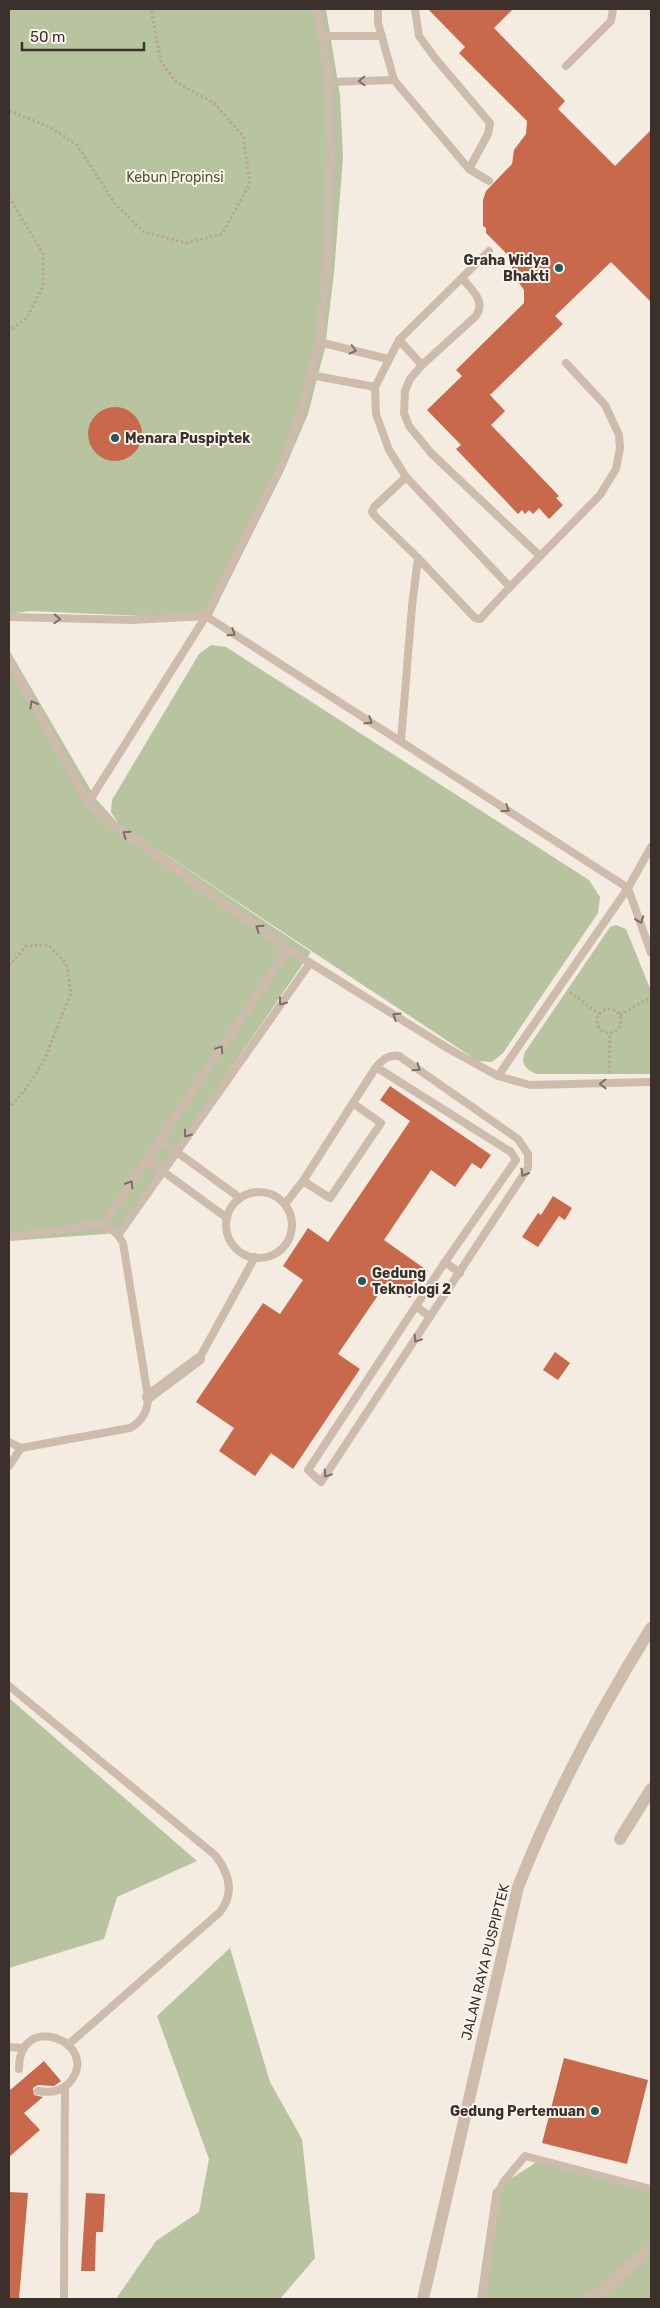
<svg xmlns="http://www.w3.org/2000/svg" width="660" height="2308" viewBox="0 0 660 2308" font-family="Rubik,sans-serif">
<rect width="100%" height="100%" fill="#f4ebe1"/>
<g fill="#b8c4a0">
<polygon points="9,9 326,9 340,95 343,157 334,273 325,348 308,414 284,470 210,619 30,611 9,614"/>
<polygon points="211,645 226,647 589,880 600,897 598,913 503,1053 492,1062 478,1061 130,831 311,952 118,1233 9,1241 9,650 96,799 118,823 111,812 112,800 199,654"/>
<path d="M616,925l10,4 25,62v83h-114c-11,-4 -17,-10 -12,-22l85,-125z"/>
<polygon points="9,1698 197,1861 117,1897 104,1939 9,1968"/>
<polygon points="230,1948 270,2082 302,2139 315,2258 280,2299 116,2299 156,2241 199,2212 209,2159 157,2016"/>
<polygon points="540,2160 651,2190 651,2299 477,2299 493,2190"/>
</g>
<g fill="#c8694b">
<polygon points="428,9 513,9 494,28 565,101 558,109 615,166 651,130 651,302 611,262 555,316 563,324 490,395 505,411 491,425 559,496 556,498 563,505 549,519 539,508 533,514 529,510 525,514 522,510 518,514 456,449 461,445 427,410 462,376 456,370 524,303 524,290 512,273 512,259 486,233 486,228 483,226 483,200 486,191 512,164 514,150 526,134 527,121 459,53 465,47"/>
<circle cx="115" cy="434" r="27"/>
<polygon points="390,1086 491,1155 481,1169 472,1163 455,1187 431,1170 384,1240 428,1271 410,1298 387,1282 338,1354 360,1369 293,1469 271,1453 255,1476 219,1451 234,1428 196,1402 263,1303 280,1314 303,1280 283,1266 308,1228 328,1242 410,1121 380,1100"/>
<polygon points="553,1196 572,1208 565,1220 559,1216 538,1247 522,1237 538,1213 541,1215"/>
<polygon points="555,1352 570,1363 558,1380 543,1370"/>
<polygon points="564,2058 648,2080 627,2164 542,2143"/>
<polygon points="44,2061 61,2081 54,2086 38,2085 33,2088 34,2095 43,2097 24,2113 40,2130 9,2157 9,2091"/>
<polygon points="9,2192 28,2193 19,2299 9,2299"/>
<polygon points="86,2193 105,2194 103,2232 96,2232 95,2271 81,2271"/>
</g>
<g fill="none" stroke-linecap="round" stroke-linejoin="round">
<g stroke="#b9a596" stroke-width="3" stroke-dasharray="2.5 2.5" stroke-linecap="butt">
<polyline points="9,111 50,127 77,145 115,204 144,232 186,243 222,234 250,184 243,136 214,103 177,83 161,62 151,9"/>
<polyline points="9,197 43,254 43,286 27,318 9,331"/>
<polyline points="9,966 26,946 48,945 66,963 71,993 44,1061 25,1090 9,1108"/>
<polyline points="570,992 599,1014"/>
<circle cx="609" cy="1021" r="12"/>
<polyline points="620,1015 651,997"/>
<polyline points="609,1073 610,1034"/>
</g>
<g stroke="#cdbbac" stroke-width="8">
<polyline points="378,9 378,23 394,80 469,169"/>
<polyline points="415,9 419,36 435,58 490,123 488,134 469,169 489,181"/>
<polyline points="323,36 382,36"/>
<polyline points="566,66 611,21 613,9"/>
<polyline points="329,82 394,80"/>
<polyline points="489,251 399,340 375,387 376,414 389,450 406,477 510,587 600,495 616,469 620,448 619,435 605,405 566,363"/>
<path d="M462,278c10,13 24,22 14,38l-54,49 -12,14 -5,12 -1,22 5,13 22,27 109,103"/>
<polyline points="399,340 422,365"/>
<polyline points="319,342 388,359"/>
<polyline points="311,375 375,387"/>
<polyline points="406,477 374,507 372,512 375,516 418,558 475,618 480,619 510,587"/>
<polyline points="9,617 132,620 206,616 628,888 651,953"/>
<polyline points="9,661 88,803 116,827 288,949 449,1049 498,1076 530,1085 651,1082"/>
<polyline points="401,741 412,606 418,558"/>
<polyline points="88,803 206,616 281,467 302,408 319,342 326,271 331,157 329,82 317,9"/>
<polyline points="498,1076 628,888 651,847"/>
<polyline points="159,1139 240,1198"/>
<polyline points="146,1159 227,1218"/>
<polyline points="303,1181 330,1198 381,1123 354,1104"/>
<circle cx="259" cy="1225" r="33"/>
<path d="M285,1204l18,-23 73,-114c7,-7 12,-13 23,-11l119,83 10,15v14l-207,314 -13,-12 137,-208 71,-102 -5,-8 -135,-85"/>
<polyline points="103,1225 288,949"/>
<polyline points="119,1234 310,963"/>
<path d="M9,1237l85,-12c13,0 23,6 29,18l25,154c0,14 -5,24 -18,31l-109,20 -12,-6"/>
<polyline points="445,1262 460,1273"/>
<polyline points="416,1306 430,1317"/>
<polyline points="199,1359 255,1257"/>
<polyline points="9,1466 21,1448"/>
<path d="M9,1686l206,169c14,18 20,38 5,57l-151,132"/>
<polyline points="9,2047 24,2048"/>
<path d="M19,2069c0,-60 83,-26 51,13 -9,10 -19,11 -32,9"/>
<polyline points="64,2299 65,2087"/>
<polyline points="482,2299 496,2197 504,2181 525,2156 651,2189"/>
</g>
<g stroke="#cdbbac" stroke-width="12">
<polyline points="148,1397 199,1359"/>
<polyline points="620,1839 651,1789"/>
<path d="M423,2299l95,-412c35,-89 82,-177 133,-259"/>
<polyline points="589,2299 598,2295 651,2247"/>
</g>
</g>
<defs><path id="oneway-chevron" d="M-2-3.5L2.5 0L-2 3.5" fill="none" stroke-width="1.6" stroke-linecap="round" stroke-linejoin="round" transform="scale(1.25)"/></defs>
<g stroke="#7d6f65">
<use href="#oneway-chevron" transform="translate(362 81) rotate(178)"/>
<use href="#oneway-chevron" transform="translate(353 350) rotate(14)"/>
<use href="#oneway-chevron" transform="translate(57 619) rotate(2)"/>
<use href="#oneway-chevron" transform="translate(232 633) rotate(33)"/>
<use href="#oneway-chevron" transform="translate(33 704) rotate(-119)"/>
<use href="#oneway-chevron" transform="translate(369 721) rotate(33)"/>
<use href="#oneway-chevron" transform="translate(506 809) rotate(33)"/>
<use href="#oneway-chevron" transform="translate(126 834) rotate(-145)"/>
<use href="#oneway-chevron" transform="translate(640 920) rotate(70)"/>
<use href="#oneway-chevron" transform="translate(259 928) rotate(-145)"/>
<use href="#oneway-chevron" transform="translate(282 1002) rotate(126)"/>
<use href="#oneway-chevron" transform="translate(396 1016) rotate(-148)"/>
<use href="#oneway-chevron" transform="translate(220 1049) rotate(-56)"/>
<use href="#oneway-chevron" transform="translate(417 1068) rotate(35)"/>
<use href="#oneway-chevron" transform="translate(603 1084) rotate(179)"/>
<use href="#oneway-chevron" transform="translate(187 1134) rotate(126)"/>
<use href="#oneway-chevron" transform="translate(524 1173) rotate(120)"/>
<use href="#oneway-chevron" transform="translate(130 1184) rotate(-57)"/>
<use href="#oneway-chevron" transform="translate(417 1339) rotate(123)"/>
<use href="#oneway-chevron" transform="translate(327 1474) rotate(124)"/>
</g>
<g fill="#1f5a5e" stroke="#fbf5ee" stroke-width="2">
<circle cx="559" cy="268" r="5"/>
<circle cx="115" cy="438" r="5"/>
<circle cx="362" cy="1281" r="5"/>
<circle cx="595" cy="2111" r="5"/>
</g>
<g text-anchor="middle" stroke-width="4" stroke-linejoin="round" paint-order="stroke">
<g font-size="14" fill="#4a5a2e" stroke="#fbf5ee">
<text x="175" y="182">Kebun Propinsi</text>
</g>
<g font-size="14" font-weight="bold" fill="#3b302b" stroke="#fbf5ee" text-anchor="end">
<text x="549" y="265">Graha Widya<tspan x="549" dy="16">Bhakti</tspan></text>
<text x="125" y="443" text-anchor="start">Menara Puspiptek</text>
<text x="372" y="1278" text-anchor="start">Gedung<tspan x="372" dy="16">Teknologi 2</tspan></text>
<text x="585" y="2116">Gedung Pertemuan</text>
</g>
<g font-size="14" fill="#3b302b" stroke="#fbf5ee">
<text transform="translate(485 1962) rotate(-76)" y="5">JALAN RAYA PUSPIPTEK</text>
</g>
</g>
<rect width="660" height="2308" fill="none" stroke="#3b302b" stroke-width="20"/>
<path d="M22 42v8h122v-8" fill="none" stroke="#3b302b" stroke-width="2.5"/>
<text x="30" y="42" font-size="15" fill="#3b302b" stroke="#fbf5ee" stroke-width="4" paint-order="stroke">50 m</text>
</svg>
